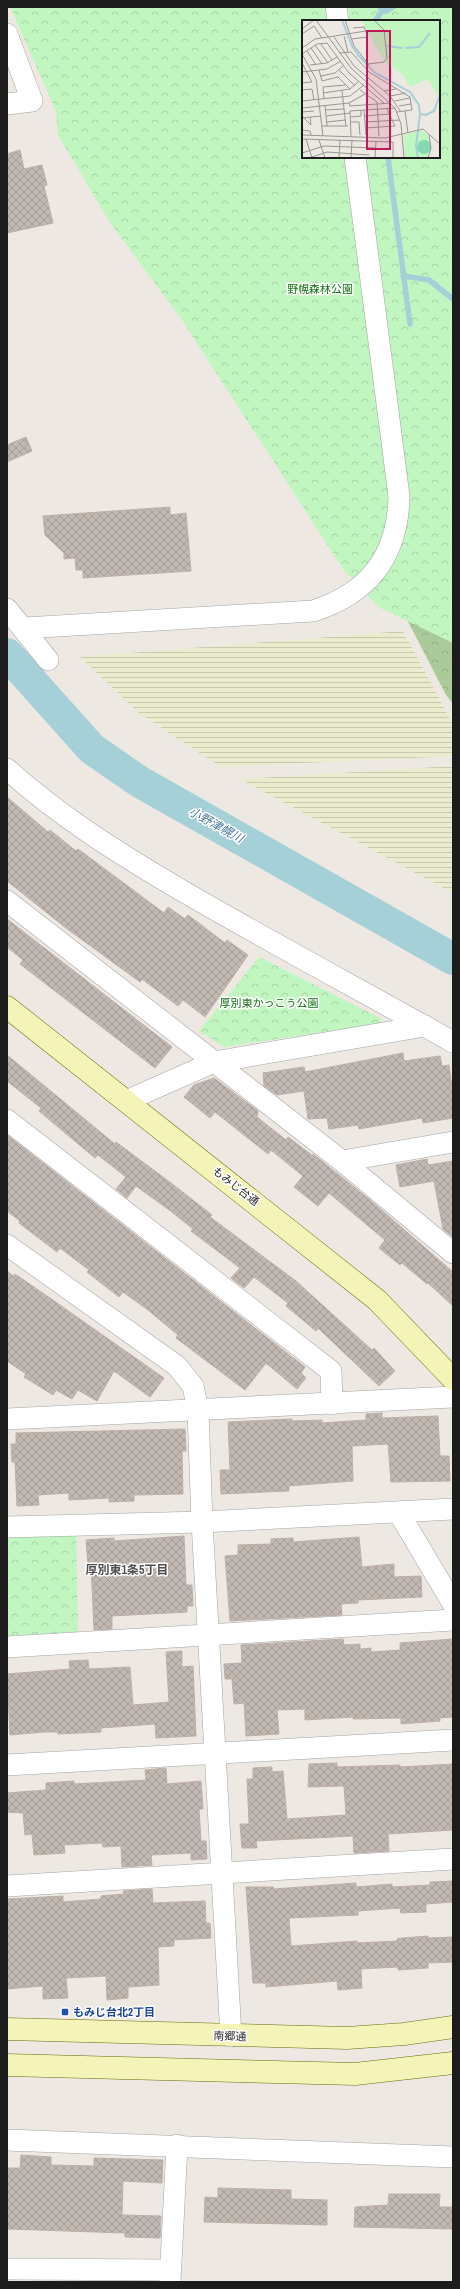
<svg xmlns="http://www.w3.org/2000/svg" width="460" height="2289" viewBox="0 0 460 2289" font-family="'Archivo Narrow','Noto Sans JP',sans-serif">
<defs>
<pattern id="farmland-rules" width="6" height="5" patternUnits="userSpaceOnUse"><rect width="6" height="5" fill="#ebebce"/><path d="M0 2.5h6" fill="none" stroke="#c9c9b0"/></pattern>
<pattern id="forest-crowns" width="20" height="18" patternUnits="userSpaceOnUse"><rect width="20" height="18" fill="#abca99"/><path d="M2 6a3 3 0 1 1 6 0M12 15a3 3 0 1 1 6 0" fill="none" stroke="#93ad83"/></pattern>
<pattern id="park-crowns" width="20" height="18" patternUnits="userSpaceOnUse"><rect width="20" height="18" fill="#c1f6c1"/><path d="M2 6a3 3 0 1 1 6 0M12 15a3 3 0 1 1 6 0" fill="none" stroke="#a5d2a5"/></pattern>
<pattern id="building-cross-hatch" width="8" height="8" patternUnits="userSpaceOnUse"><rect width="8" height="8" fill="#c1b8b2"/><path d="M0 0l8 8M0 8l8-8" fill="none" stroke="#a59e98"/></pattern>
</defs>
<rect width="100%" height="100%" fill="#ede9e2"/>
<g fill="url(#farmland-rules)">
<polygon points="403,631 453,725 453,756 221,767 139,713 80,657"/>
<polygon points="453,766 453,893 240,779"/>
</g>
<polygon fill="url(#forest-crowns)" points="453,514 453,704 446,695 401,608"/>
<g fill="url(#park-crowns)" fill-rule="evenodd">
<path d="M10,7h443v636l-75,-36 -35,-38 -161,-249 -71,-96 -53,-89 -2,-24zM303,21h136v136h-136z"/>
<polygon points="259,957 382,1019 378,1024 224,1047 199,1031"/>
<polygon points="76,1532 78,1632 7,1636 7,1534"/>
</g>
<polygon fill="#a5d0d8" points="377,7 398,7 387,14 380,14"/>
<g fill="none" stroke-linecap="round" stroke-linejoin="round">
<g stroke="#a5d0d8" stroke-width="5.5">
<polyline points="375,21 380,14"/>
<polyline points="388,157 410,324"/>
<polyline points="403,276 429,280 453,299"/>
</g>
<polyline stroke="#a5d0d8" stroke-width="32" points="7,654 92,749 140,782 453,959"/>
</g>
<g fill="url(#building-cross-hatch)" stroke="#beafa6">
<polygon points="20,150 24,169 42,165 47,185 44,186 53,223 7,233 7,154"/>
<polygon points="26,437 32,451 7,462 7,445"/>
<polygon points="170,507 170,515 186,513 191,571 83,578 83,570 76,570 75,558 64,559 64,553 45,535 43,516"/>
<polygon points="7,797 48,832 50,830 76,851 78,849 164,913 168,907 185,919 188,915 225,943 227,940 248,955 205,1017 183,1000 178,1006 142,979 140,982 66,928 7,881"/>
<polygon points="7,919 172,1047 155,1068 20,964 23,960 7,947"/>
<polygon points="403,1053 404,1061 440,1056 442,1066 449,1065 453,1094 453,1118 423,1123 422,1118 359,1129 358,1125 329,1129 327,1118 308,1119 304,1091 277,1095 264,1086 263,1073 304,1067 305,1072"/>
<polygon points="7,1055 115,1144 116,1142 175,1186 212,1215 210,1217 296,1281 372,1350 374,1348 395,1371 379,1386 318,1328 316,1331 286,1306 288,1303 254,1277 244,1288 231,1278 240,1268 191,1231 193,1229 172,1212 136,1186 127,1198 116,1189 126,1177 98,1155 95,1158 39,1111 41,1108 7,1081"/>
<polygon points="214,1078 258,1111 257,1117 286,1140 288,1137 313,1156 313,1154 370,1200 453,1272 453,1306 428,1283 427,1284 402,1263 400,1265 379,1248 385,1240 329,1193 318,1206 294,1187 303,1176 271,1150 268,1154 215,1112 210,1118 184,1097 194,1085"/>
<polygon points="7,1135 305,1367 301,1373 306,1378 297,1389 266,1363 245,1390 176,1338 178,1335 148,1310 123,1292 119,1297 87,1272 89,1270 60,1248 57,1252 19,1223 20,1221 7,1211"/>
<polygon points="427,1159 428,1165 453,1161 453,1237 443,1229 434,1181 400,1187 396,1165"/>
<polygon points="7,1271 13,1276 15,1274 47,1296 164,1378 150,1397 114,1371 97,1401 78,1390 72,1399 56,1390 53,1395 24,1377 26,1374 7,1361"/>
<polygon points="382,1413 382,1418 438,1416 440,1456 449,1456 450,1481 391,1482 388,1444 352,1446 353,1481 289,1486 289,1491 221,1494 220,1470 230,1470 228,1422 292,1419 292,1421 322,1420 322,1423 366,1420 366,1414"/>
<polygon points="185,1429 186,1451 182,1451 183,1494 134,1495 134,1501 109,1502 109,1498 69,1500 69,1493 38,1495 39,1505 17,1506 15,1462 12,1462 11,1444 16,1444 16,1433"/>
<polygon points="184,1536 186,1585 192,1585 193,1606 187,1606 187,1612 112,1616 112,1629 94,1630 91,1564 88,1565 86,1540 114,1538 114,1541"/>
<polygon points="359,1537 362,1567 394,1564 394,1577 421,1576 422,1597 358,1600 358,1603 341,1604 342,1615 230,1621 225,1556 238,1555 238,1545 271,1544 271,1539 293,1538 293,1542"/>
<polygon points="343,1639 344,1645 360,1644 360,1649 371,1648 371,1652 400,1650 400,1643 453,1639 453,1717 440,1718 440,1721 401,1724 401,1718 353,1719 353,1717 305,1720 305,1709 277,1710 279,1734 246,1736 244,1703 234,1704 232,1679 225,1679 224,1664 242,1663 241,1645"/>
<polygon points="182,1651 182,1667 193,1666 196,1736 156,1738 155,1724 101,1728 101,1732 58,1734 58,1732 44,1732 10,1735 7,1674 70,1669 69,1661 88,1660 89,1669 130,1667 133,1705 169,1702 166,1652"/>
<polygon points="337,1763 337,1767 400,1765 400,1767 453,1764 453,1830 388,1834 389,1851 354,1853 353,1836 256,1841 257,1848 242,1848 240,1824 249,1824 247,1779 253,1779 253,1768 272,1767 272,1772 283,1771 287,1819 346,1815 344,1786 308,1787 309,1764"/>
<polygon points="166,1768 167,1784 201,1781 203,1809 199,1809 201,1841 206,1841 207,1859 191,1860 191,1853 151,1855 152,1865 122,1867 121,1846 103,1847 102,1843 64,1845 65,1853 34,1855 32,1834 25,1835 23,1813 7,1812 7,1793 46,1790 46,1783 74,1781 74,1784 146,1780 145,1770"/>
<polygon points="453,1881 453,1902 426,1904 426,1912 401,1913 400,1908 358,1911 358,1915 289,1918 291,1946 357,1941 358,1943 397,1941 397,1939 402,1938 428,1936 428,1938 453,1937 453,1962 428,1963 428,1968 398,1970 398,1967 361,1969 362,1988 338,1990 337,1981 266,1987 266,1983 253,1983 246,1887 273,1887 274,1889 356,1883 356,1887 392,1884 392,1887 430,1885 430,1882"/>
<polygon points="152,1889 153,1903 205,1901 206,1923 210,1923 211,1938 174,1940 174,1946 158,1947 159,1985 128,1987 128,1998 107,2000 106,1976 66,1978 68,1998 43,1999 43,1986 7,1989 7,1899 63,1896 63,1902 101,1899 101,1896 124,1894 123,1891"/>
<polygon points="21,2155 51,2157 51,2165 94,2166 94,2158 163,2160 162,2183 123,2181 122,2215 161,2216 160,2238 125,2237 125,2233 7,2229 7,2168 20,2168"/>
<polygon points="218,2188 291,2190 291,2199 327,2200 327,2225 204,2222 205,2197 218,2198"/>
<polygon points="389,2194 440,2194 439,2207 453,2207 453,2229 354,2227 355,2207 388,2205"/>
</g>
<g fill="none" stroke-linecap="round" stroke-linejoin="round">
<g stroke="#a3a3a3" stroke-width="22">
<g id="street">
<polyline points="336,7 338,21"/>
<polyline points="7,34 32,101 7,104"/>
<polyline points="7,609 48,660"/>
<path d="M24,628l289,-17c57,-18 85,-56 86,-115l-44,-339"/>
<path d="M7,769c54,49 116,87 179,124 88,51 178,99 267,149"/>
<polyline points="7,901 342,1161 453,1253"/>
<polyline points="126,1101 214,1062 425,1026"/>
<polyline points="7,1120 331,1371 332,1404"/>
<polyline points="342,1161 453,1142"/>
<polyline points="7,1245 177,1366 193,1386 198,1410 202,1522 231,2036"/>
<polyline points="7,1419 453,1397"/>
<polyline points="399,1513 453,1604"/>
<polyline points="7,1527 202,1522 453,1509"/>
<polyline points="7,1647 453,1620"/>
<polyline points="7,1765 453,1740"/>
<polyline points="7,1886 453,1859"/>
<polyline points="7,2140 453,2157"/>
<polyline points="7,2269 170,2270"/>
<polyline points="170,2282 177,2145"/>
</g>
</g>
<g stroke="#676b0b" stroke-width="23">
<g id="secondary">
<polyline points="7,1007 377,1300 453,1379"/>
<polyline points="7,2029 347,2038 404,2034 453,2027"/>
<polyline points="7,2065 355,2074 453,2063"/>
</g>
</g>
<use href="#street" stroke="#fff" stroke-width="21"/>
<use href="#secondary" stroke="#f5f4b8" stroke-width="22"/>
</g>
<rect fill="#1a4fb4" stroke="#fff" stroke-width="1.5" x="61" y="2008" width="8" height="8" rx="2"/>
<g text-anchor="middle" stroke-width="3" stroke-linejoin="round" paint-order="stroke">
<g font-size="11" fill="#117313" stroke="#fff">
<text x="320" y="293">野幌森林公園</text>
<text x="269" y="1007">厚別東かっこう公園</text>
</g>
<g font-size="11" fill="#1c1c1c" stroke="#fff">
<text transform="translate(236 1186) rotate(38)" y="4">もみじ台通</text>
<text transform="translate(230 2036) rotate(2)" y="4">南郷通</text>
</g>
<g font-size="11" font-weight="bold" fill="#164399" stroke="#fff" text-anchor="start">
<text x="73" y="2016">もみじ台北2丁目</text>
</g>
<g font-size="12" font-style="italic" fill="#4c7a9e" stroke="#fff">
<text transform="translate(216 825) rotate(29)" y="4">小野津幌川</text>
</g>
<g font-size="12" font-weight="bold" fill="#4f4f4f" stroke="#fff">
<text x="127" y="1574">厚別東1条5丁目</text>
</g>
</g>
<g transform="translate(302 20)">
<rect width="138" height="138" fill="#ede9e2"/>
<path d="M59,0h79v74l-3,2 -9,-17 -18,8 -8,-13 -18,-13zM120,110l6,5 3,12 -4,11h-22l-1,-23z" fill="#c1f6c1"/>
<path d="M115 127a7 7 0 1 1 14 0a7 7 0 1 1-14 0Z" fill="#84d8b2"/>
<path fill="none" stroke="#a5d0d8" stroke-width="2" d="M40,0l10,26 7,10 15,16 36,20 9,13 1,9 6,1 8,-4 6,-16M85,26l15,2M103,28l14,-1 11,-14M116,138l-2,-12 4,-32"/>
<path fill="none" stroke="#999793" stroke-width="1" d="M14,0l35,48 44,40 6,16 3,34M43,0l9,26 15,19M0,9l12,-9M0,14l12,-8 8,12M42,16l4,16M32,17l20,29 36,30 11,16M49,19l17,-2 -4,-10 -11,1M19,24l11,16M13,25l13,18M0,28l13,-9 51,-8M9,28l11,16M5,31l9,14M37,33l12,-1 18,20 41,25 2,13 -15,2M0,34l15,-10 10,-1 22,30 35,30M0,34l14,25 7,57M0,43l10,19 -10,1M66,44l16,-2 3,-4 -3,-28 -10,-10M8,45l17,-2 10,-6M17,50l3,11 16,-4M37,50l16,16M0,52l25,-3 14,-8M19,56l14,-3 8,-7M35,56l13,13M0,70l10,-1 2,11M58,70l17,12 2,34M40,71l4,35M82,71l12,-2M21,73l27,-4 8,-7M88,76l16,-3M22,79l-1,-12 22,-2M0,81l48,-5 14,-11M93,81l15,-3M47,83l1,3 41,-3M23,85l2,21M97,86l12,-2M0,88l47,-5 16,-9M23,90l19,-1M62,90l2,25M103,91l3,22M0,92l12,-1M24,96l24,-3M62,96l26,-2M1,97l8,8 -1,-8M49,97l10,-1v-6M0,98l19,-2M25,102l18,-2M49,102h8l1,13M63,102l35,-2M20,106h26M63,108l30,-2 -8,-17M0,110l8,1 1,4M0,115l83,3 38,-9 17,15M49,117l-1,-26 45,-3M0,119l91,3v16M4,119l6,19M17,120l6,18M0,133l22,-7 51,2M10,137l15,-5 42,3M37,138l1,-18M49,138l1,-18M73,138l1,-17M126,138l3,-10 -2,-13"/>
<path fill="#c2185b" fill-opacity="0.15" stroke="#c2185b" stroke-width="2" d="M65,11h23v118h-23z"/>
<rect width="138" height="138" fill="none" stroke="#1c1c1c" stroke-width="2"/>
</g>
<rect width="460" height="2289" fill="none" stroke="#1c1c1c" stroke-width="16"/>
</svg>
